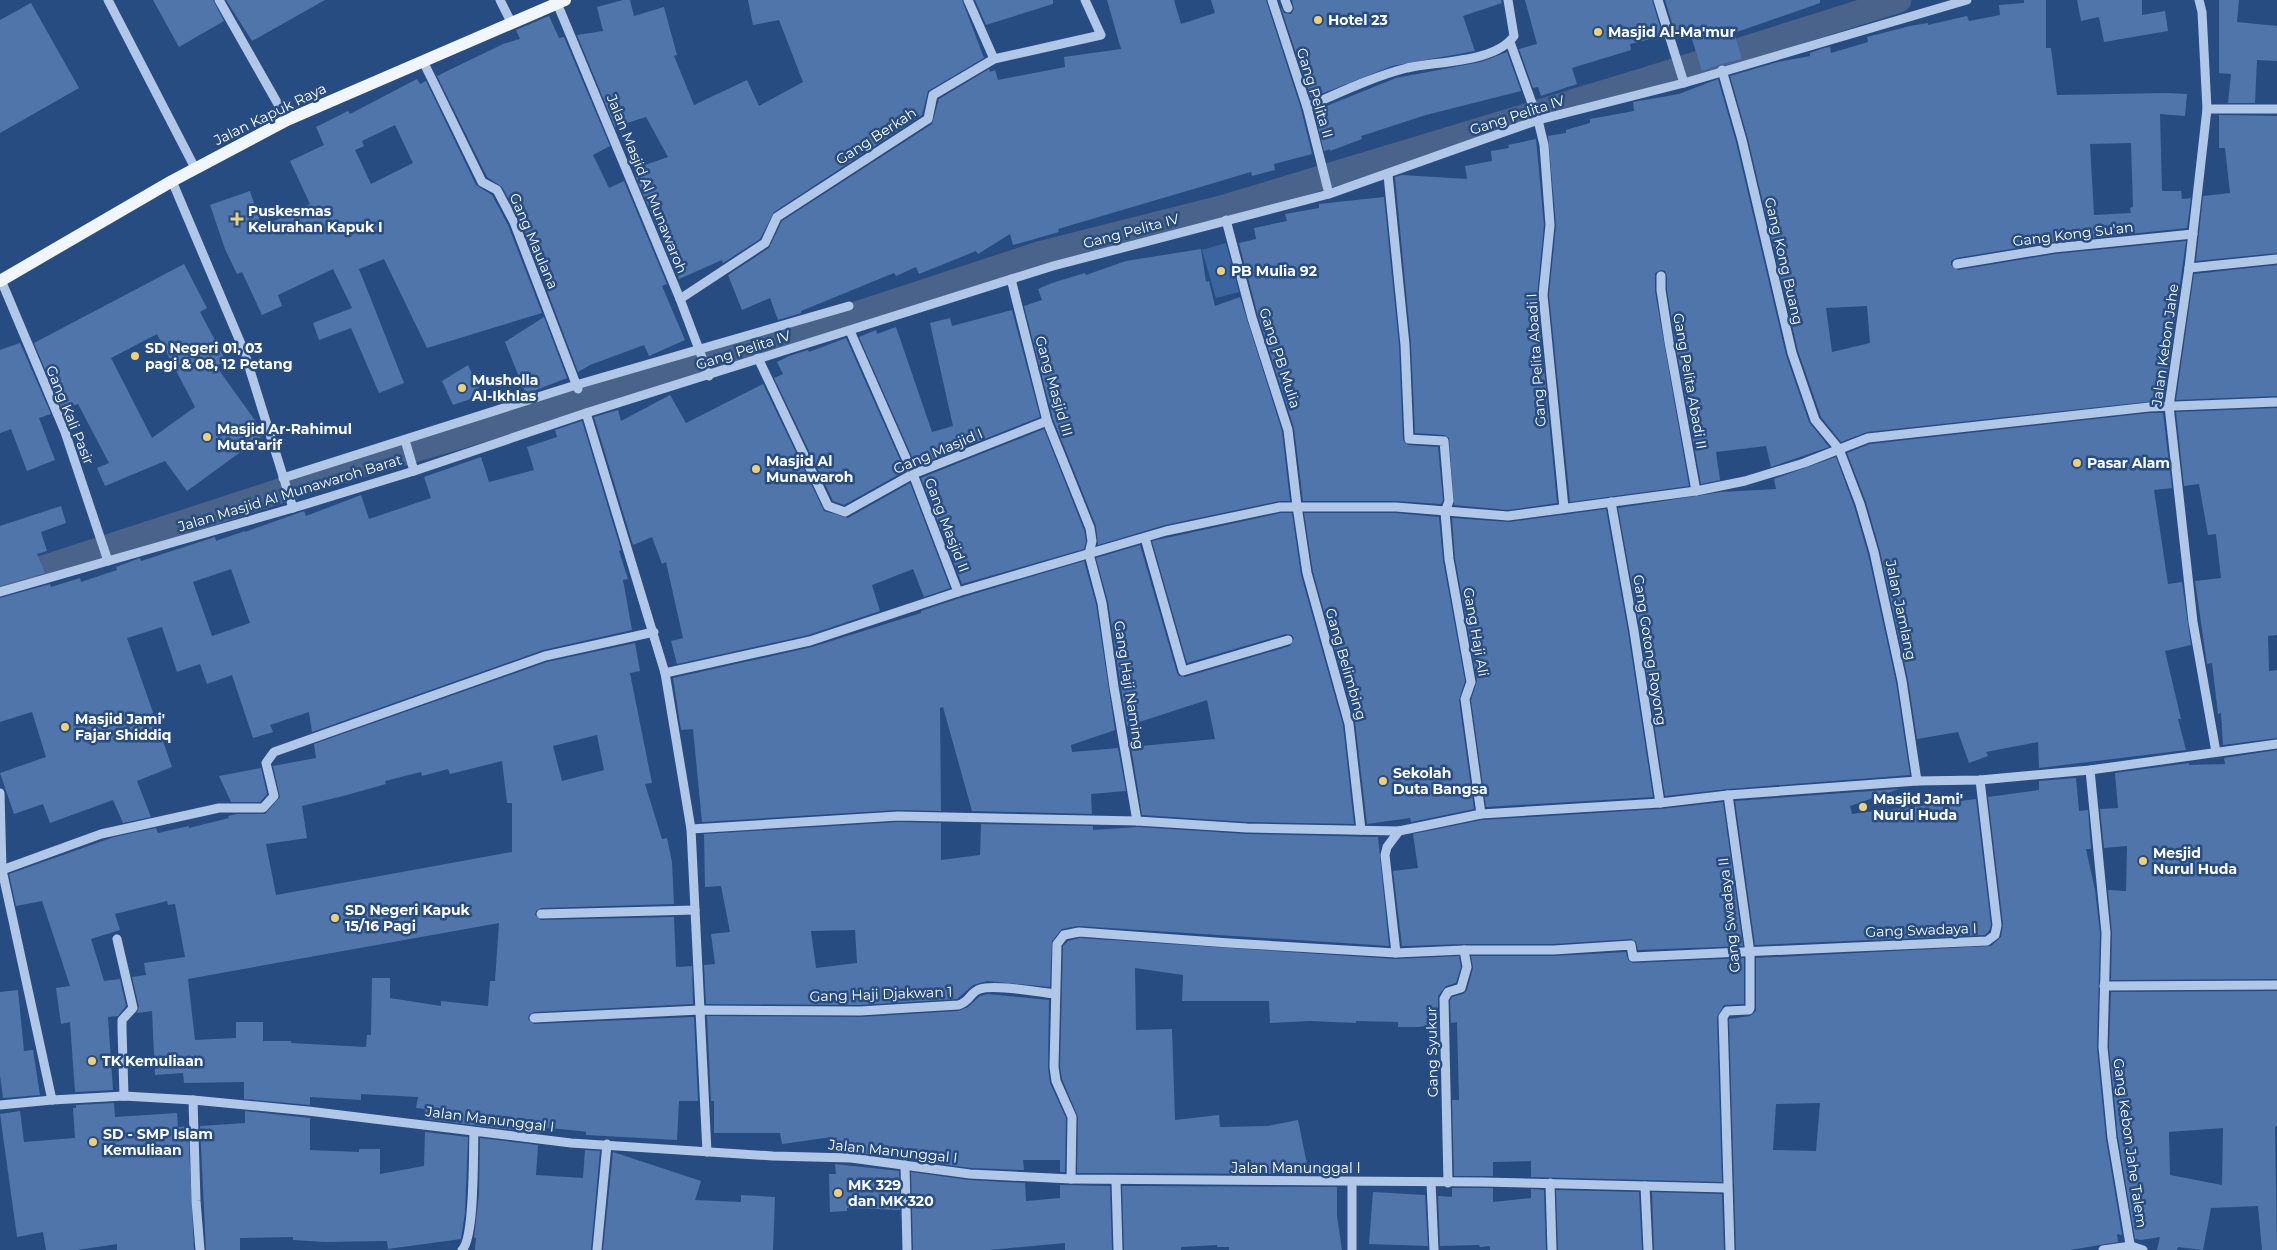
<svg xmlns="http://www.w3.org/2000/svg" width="2277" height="1250" viewBox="0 0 2277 1250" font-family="Montserrat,sans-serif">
<rect width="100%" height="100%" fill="#274c82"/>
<polygon fill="#3c659f" points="1226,243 1239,292 1216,298 1202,250"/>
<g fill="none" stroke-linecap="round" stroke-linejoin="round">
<polyline stroke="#49638a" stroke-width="25" points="0,582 332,474 689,369 1042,253 1228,206 1645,80 1899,0"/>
</g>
<g fill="#5075ab" fill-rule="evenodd">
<polygon points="153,0 213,0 224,21 179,47"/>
<polygon points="226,0 325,0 252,41"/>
<polygon points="623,0 630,0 634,16 664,7 677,55 674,56 694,105 747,80 759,106 803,82 779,20 753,25 748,0 962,0 984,58 928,91 922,115 774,212 760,239 723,263 722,260 679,279 635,175 647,170 645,165 668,157 646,117 615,127 577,35 603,31 597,7"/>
<polygon points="975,0 1053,0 1053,4 986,25"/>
<polygon points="1107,0 1174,0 1181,24 1215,13 1211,0 1266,0 1301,109 1312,154 1274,164 1275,170 1252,176 1251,172 1058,229 1059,232 1013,245 1010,234 978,254 976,251 919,274 916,267 896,276 894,273 801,311 801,313 778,320 770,298 742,310 728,275 769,248 782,221 932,124 939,99 989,69 990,72 995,70 998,80 1065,67 1064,57 1121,49"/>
<polygon points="1292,0 1501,0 1502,3 1463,16 1475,51 1392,66 1311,98 1280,5 1284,13 1291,14 1294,9"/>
<polygon points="1525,0 1652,0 1663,36 1630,44 1631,50 1572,68 1577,84 1541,96 1538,87 1533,88 1519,49 1537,44"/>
<polygon points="1665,0 1820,0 1820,3 1734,33 1742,59 1721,64 1702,71 1689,30 1675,33"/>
<path d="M2024,0h22v48h5l6,47 110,-2 20,1 -2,22 -25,-2 2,77h19l1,8 9,-1 -4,30 -134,14 -97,16 -5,3v4l7,5 97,-16 131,-13 -22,159 -297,32 -26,10 -20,-25 -23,-66 -50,-212 -18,-63 48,-14 32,-6v-3l14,-5 6,-1 1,6 37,-11 -1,-5 43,-11 18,-3v2l39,-9 2,5 31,-6 -1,-10 25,-2zM2131,143l2,64 -3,1 1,5 -37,2 -4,-71zM1867,306l3,37 -38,9 -6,-44z"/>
<polygon points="2077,0 2142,0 2142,15 2165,11 2168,31 2104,42 2099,17 2081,21"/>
<polygon points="2219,0 2239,0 2237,22 2277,26 2277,61 2257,60 2255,103 2228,103 2231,74 2219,73"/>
<polygon points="31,3 79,88 0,133 0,20"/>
<polygon points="549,16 559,38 564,37 610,146 593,155 609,188 624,181 667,284 662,286 685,340 649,356 644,345 590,365 578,372 520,219 502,187 487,177 437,76 503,44 520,39 516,30"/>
<polygon points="1507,52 1521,91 1426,115 1361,136 1362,139 1330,151 1330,149 1324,151 1314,111 1396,78 1481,62"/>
<path d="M417,79l3,5 6,-3 50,104 16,10 16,30 34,88 -115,35 -43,-89 -25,10 45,114 -25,10 -28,-65 -32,12 -6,-17 39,-15 -19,-39 -55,26 4,11 -20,9 -20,-43 -5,2 -12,-25 -15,-44 40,-14 12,36 48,-23 -20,-43 34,-16 -8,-18 32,-16 2,3zM395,125l18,38 -42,21 -16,-34 9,-4 -2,-5z"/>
<polygon points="1718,79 1736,142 1786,355 1809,422 1829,447 1771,467 1766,446 1716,452 1720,480 1701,484 1675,341 1667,290 1667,276 1665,271 1661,270 1655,273 1655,291 1689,486 1570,502 1549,295 1556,225 1548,136 1566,133 1566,130 1590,123 1590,119 1634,111 1633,102 1679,94"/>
<polygon points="2219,115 2277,116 2277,253 2196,261 2203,196 2230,193 2225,148 2219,148"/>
<polygon points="1536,139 1544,225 1537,296 1557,503 1508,510 1454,505 1449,438 1444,435 1415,433 1411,344 1395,177 1402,175 1467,179 1465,166 1492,161 1491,151 1509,148 1508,145"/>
<polygon points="1384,197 1399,345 1403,440 1408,445 1438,447 1443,500 1441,504 1396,501 1303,501 1294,428 1258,316 1239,243 1256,239 1254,228 1287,221 1285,214 1319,208 1319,204"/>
<polygon points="1201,249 1206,282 1209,281 1215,306 1240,297 1282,431 1290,501 1279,501 1165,525 1098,545 1096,526 1053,419 1024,306 1042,300 1038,289 1052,283 1085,273 1086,275 1126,261"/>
<path d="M184,264l23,44 -7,4 26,49 -10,5 46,64 2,5 -77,56 -22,-30 -60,25 -8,-18 12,-5 -31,-59 -16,6 -28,-67zM157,334l38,73 -43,31 -41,-80z"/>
<polygon points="2277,265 2277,396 2176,400 2194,274"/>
<polygon points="1012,310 1040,417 916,466 859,337 876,330 877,334 896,327 932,432 953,426 930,323 950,318 952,326"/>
<polygon points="544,317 567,378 526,394 505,342"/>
<polygon points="846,338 905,471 844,505 833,501 774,378 783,374 777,362 789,356 808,350 809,352"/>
<polygon points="20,343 51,414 39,418 55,460 27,471 11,429 0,433 0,350"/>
<polygon points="468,365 482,395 453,405 442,381"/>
<polygon points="763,384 824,511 848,518 910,483 950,588 924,597 913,569 872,585 880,611 808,635 677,664 671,641 683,638 666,562 662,564 652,537 633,545 594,417 618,410 621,421 670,395 686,423"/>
<polygon points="2277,408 2277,635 2268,636 2269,671 2277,670 2277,738 2223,745 2221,713 2218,714 2212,663 2207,664 2195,581 2221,578 2216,534 2208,535 2199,484 2184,486 2176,412"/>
<polygon points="2149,413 2163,413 2172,488 2154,490 2168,584 2182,582 2191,645 2165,651 2181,719 2178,719 2186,750 2039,768 2038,742 1986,752 1988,756 1969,763 1958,732 1917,739 1908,680 1880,551 1866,502 1847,453 1870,444"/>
<path d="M582,421l39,129 -2,1 9,28 -5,1 9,50 -89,20 -231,82 -3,-20 -39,13 3,7 -20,6 -21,-63 -25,9 -7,-20 -23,8 -15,-45 -35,11 45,129 -35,14 14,36 -28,6 -10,-23 -63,23 -7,-19 -29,10 -14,-41 46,-16 -14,-45 -32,10v-124l50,-14 1,3 29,-9 1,4 36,-12 -1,-3 24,-9 1,3 74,-24 1,4 29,-10v1l59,-21 2,5 55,-21 8,24 62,-21 -7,-21 57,-20 8,25 45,-12 -7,-23 30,-10 -2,-7zM231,569l19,54 -38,13 -19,-54z"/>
<polygon points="1044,429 1084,530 1086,541 1084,549 962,584 921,478"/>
<polygon points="1836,457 1854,506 1868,554 1896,682 1910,775 1728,789 1665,796 1640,630 1618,508 1722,492 1776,489 1774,479"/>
<polygon points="61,506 66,523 41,532 47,551 37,554 45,573 0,586 0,526"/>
<polygon points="1606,509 1628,632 1653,797 1486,807 1471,700 1477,681 1455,558 1452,518 1509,522"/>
<polygon points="1281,513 1292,513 1301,575 1343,725 1354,824 1247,822 1142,815 1131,747 1215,739 1207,700 1127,726 1108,602 1096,558 1140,545 1177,673 1179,676 1185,677 1290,646 1294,639 1292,635 1286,634 1187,663 1152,541"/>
<polygon points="1304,513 1396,513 1439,517 1443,560 1465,681 1459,700 1474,809 1411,822 1410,818 1367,824 1355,722 1313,572"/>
<polygon points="1084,561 1096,604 1115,730 1071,745 1072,752 1118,748 1126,791 1091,794 1092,814 972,811 943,707 940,708 941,811 898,810 702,822 693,729 681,730 673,678 812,647 921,613 921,611 960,598"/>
<path d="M635,643l5,28 -10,2 22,110 -7,1 17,55 5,-1 5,24 2,42 -133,4 -5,3 -1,4 6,5 133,-3 2,50 16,-1 1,38 -159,8 -5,3 -1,4 6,5 160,-7 4,84h-19l-2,39 -91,-5v-3l-6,-1 -41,-4v6l-114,-14v-10l-9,-1 2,-11 -57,-3v6l-51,-3v8l-66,-6v-17l-60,1 -1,-10 -28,2 -3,-64 -15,2 2,-6 -7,-30 14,-2 -2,-12 41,-6 -10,-53 -7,1 -1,-4 -52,13 5,16 -29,9 13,42 16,-2 6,27 -8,10 -10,1 5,73 -38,2 -5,-70 -9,2 -5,-36 14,-2 -28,-85 -26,5 -7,-32 105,-37 42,-9 2,5 31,-7v2l40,-10 -1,-2 9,-2h28l15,-17 -7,-31 43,-8 -2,-14 233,-82zM597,735l7,35 -42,11 -9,-35zM502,761l5,42h5v49l-236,43 -10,-51 41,-6 -5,-32 45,-11 39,-11 -1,-3 36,-9 1,4 26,-7 2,5zM499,923l-4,58h-5l-2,25 -47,-5v5l-51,-8v-20h-18l-1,57h-4l-1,12 -75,-4v-2h-28v-19h-27v16l-41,2 -7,-61z"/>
<polygon points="2277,750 2277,979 2111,980 2112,933 2108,890 2126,891 2127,846 2104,848 2100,809 2118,808 2115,773 2189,763 2189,765 2225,764 2224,758"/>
<polygon points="261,768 267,794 260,802 231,802 219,776"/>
<path d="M2076,778l3,33 9,-1 3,39h-5l9,41 5,43 -3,115 9,91 16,96 -5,-1 1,8 -48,8h-334l-7,-231 21,-3 6,-5v-53l235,-12 10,-9 2,-13 -15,-127 51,-7v-9zM1820,1103l-4,48 -43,-1 3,-46z"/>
<polygon points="1899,789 1850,806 1852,814 1976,799 1991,925 1989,931 1985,935 1755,945 1735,801"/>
<polygon points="1723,802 1743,946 1638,950 1636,942 1631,939 1554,944 1464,944 1402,946 1393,871 1418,868 1413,834 1482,820 1660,809"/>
<path d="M898,822l43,1v37l39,-5 1,-31 112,2v4l45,-3 109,7 131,3 11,109 -311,-20 -16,3 -10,12 -2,46 -63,-6 -14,4 -16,14 -97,6 -154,-1 -2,-39 11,-1 -4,-30 19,-2 -9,-46 -16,1 -1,-53zM855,930l2,33 -41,5 -5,-37z"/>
<polygon points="1079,938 1396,959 1459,956 1461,967 1456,983 1446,986 1438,996 1438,1025 1418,1027 1398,1027 1398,1022 1356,1021 1356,1023 1310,1021 1270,1023 1269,1001 1182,1001 1183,975 1135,968 1136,1030 1172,1029 1175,1120 1219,1115 1220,1127 1268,1126 1298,1120 1309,1174 1077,1173 1078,1117 1062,1079 1060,1067 1063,946 1068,941"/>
<polygon points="1626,952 1628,960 1633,963 1744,958 1744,1004 1724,1005 1717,1017 1722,1182 1531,1177 1531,1161 1493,1162 1493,1176 1454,1176 1452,1100 1459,1100 1457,1022 1451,1023 1450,1001 1452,997 1463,994 1467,990 1473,968 1471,956 1554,956"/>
<polygon points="18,990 24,1051 33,1050 40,1095 3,1098 0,1075 0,992"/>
<path d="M2277,991v135l-2,1 2,123h-15l-4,-44 -47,2 -8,42 -25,-3 -1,3h-20l3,-13 -19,3 -6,-1 -17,-102 -9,-90 2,-55zM2223,1128l-1,57 -52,-10 -1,-43z"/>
<polygon points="988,994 1049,1000 1048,1068 1050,1083 1066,1118 1065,1172 1060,1172 1060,1160 1023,1160 1024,1170 971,1168 852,1152 834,1151 832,1137 782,1144 780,1133 714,1133 714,1101 711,1101 707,1016 860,1017 958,1011 968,1007 980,996"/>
<polygon points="114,1103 115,1117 177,1113 178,1127 188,1126 194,1250 117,1250 117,1244 77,1250 46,1250 43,1232 17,1237 0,1114 20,1111 24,1142 75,1138 73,1108 76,1108 76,1105"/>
<polygon points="245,1111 310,1118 310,1150 359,1152 359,1149 380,1149 380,1174 424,1166 425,1132 468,1137 465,1212 461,1239 388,1249 387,1241 324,1242 293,1240 293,1237 240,1238 240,1250 206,1250 200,1126 245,1123"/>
<polygon points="480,1138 538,1145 536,1175 583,1178 585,1150 600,1151 591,1250 475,1250 476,1238 474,1238 479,1195"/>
<polygon points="613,1152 701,1181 695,1200 741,1202 741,1195 775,1197 773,1250 603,1250"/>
<polygon points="835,1164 899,1171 900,1210 847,1208 847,1211 830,1212 829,1174 836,1174"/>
<polygon points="911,1172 969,1180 1025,1183 1026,1201 1060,1198 1060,1185 1110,1186 1112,1250 1065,1250 1065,1243 989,1250 913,1250"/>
<polygon points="1122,1186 1337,1187 1337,1216 1342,1250 1229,1250 1229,1247 1217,1247 1217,1245 1181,1247 1181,1250 1124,1250"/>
<polygon points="1452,1188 1493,1188 1493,1202 1531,1198 1531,1189 1544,1190 1546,1250 1490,1250 1490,1246 1480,1247 1479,1245 1440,1246 1438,1196 1452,1197"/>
<polygon points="1556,1190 1639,1192 1642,1250 1558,1250"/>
<polygon points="1373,1192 1425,1195 1428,1246 1369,1244"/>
<polygon points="1652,1192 1722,1194 1724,1250 1654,1250"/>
</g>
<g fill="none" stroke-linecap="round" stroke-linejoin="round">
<g stroke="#b0c7e7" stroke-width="9">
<polyline points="108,0 195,168"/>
<polyline points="219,0 287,120"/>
<polyline points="500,0 511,22"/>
<polyline points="968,0 994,59"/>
<polyline points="1272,0 1307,107 1329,194"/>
<polyline points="1285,0 1288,8"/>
<polyline points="1658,0 1684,83"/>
<polyline points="2199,0 2202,12 2207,109 2189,268 2169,406 2193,622 2216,752"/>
<polyline points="557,3 680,299 709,376"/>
<polyline points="1510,42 1538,120 1544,145 1550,225 1543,295 1564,508"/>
<polyline points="423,61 482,182 497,190 514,222 578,389"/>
<polyline points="1722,70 1742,140 1792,353 1815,420 1839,449 1860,504 1874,552 1902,681 1917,781"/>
<path d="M1307,107c32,-14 65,-30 100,-39 30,-7 88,-5 107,-32l-6,-36"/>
<polyline points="2207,109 2277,109"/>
<polyline points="1388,175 1405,345 1409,439 1444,441 1449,501 1445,512 1449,559 1471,682 1465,699 1481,814"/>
<polyline points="172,181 244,351 293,508"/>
<polyline points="1226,220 1252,318 1288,430 1297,506 1307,573 1349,724 1361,830"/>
<polyline points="1957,264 2054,248 2193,234"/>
<polyline points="2189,268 2277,259"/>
<polyline points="1661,276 1661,290 1669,342 1696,491"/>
<polyline points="1011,279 1047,421 1090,528 1092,541 1089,554 1102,603 1114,687 1137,821"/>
<polyline points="1,280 65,432 108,561"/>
<polyline points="680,299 765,243 777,217 928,119 933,95 994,59 1101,35 1085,0"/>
<polyline points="850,331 913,474 958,592"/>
<polyline points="758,358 828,506 845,512 913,474 1047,421"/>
<polyline points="586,413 665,673 691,829 707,1152"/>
<polyline points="405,440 414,471"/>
<polyline points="283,478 576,385 849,306"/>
<polyline points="1611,502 1634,631 1660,803"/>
<polyline points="1145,538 1183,671 1288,640"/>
<polyline points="0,592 293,508 414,471 586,413 1053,266 1329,194 1538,120 1684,83 1967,0"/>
<polyline points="665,673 810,641 958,592 1166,531 1280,507 1396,507 1508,516 1696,491 1745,481 1804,463 1868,438 2149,407 2277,402"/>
<polyline points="2090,770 2106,933 2103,1047 2112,1138 2131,1250"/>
<polyline points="0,793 2,870"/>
<polyline points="1728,795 1750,953 1750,1008 1749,1010 1727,1011 1723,1017 1730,1250"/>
<polyline points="691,829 898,816 1137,821 1247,828 1399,831 1481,814 1660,803 1728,795 1917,781 1980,780 2090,770 2277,744"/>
<polyline points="1399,831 1387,847 1385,855 1396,953 1464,950 1467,967 1461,988 1448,992 1444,999 1448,1183"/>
<polyline points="541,914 695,910"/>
<polyline points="117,939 133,1008 122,1020 122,1029 124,1096"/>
<polyline points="1464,950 1554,950 1631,945 1633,957 1987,941 1995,935 1997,925 1980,780"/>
<polyline points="2104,986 2277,985"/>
<path d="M534,1018l166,-8 160,1 98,-6c11,-2 12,-13 22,-16 15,-5 58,3 75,5"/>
<polyline points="52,1100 2,870 101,834 219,808 263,808 274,796 266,763 274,752 545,656 654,632"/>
<polyline points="193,1100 196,1201 200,1250"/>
<polyline points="0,1105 52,1100 124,1096 193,1100 308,1111 571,1143 773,1156 851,1158 970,1174 1071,1179 1483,1182 1727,1188"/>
<polyline points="905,1165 907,1250"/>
<polyline points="1071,1179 1072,1117 1056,1081 1054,1067 1057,944 1064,935 1079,932 1229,943 1396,953"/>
<polyline points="1116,1181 1118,1250"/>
<polyline points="1431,1182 1434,1250"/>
<polyline points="1352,1183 1352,1250"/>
<polyline points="1550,1183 1552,1250"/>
<polyline points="1645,1186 1648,1250"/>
<path d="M462,1250c13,-12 11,-97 12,-118"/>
<polyline points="597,1250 607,1144"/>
<polyline points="2103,1250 2131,1246 2143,1250"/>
</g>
<polyline stroke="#f1f6fd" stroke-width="12" points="0,281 172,181 287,120 565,0"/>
</g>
<g fill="#efd076" stroke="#274c82" stroke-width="2">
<circle cx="1318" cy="20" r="5"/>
<circle cx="1598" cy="32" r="5"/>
<path d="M234.5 211.5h5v5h5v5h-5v5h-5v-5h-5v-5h5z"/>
<circle cx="1221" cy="271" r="5"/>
<circle cx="135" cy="356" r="5"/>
<circle cx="462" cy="388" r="5"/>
<circle cx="207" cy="437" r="5"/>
<circle cx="2077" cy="463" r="5"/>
<circle cx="756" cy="469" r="5"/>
<circle cx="65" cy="727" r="5"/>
<circle cx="1383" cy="781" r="5"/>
<circle cx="1863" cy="807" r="5"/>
<circle cx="2143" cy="861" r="5"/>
<circle cx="335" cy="918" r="5"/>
<circle cx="92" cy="1061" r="5"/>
<circle cx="93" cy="1142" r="5"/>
<circle cx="838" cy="1193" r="5"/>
</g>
<g text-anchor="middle" stroke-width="5" stroke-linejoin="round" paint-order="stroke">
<g font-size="14" font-weight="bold" fill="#fff" stroke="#274c82" text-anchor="start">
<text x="1328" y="25">Hotel 23</text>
<text x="1608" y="37">Masjid Al-Ma'mur</text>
<text x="248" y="216">Puskesmas<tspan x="248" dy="16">Kelurahan Kapuk I</tspan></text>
<text x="1231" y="276">PB Mulia 92</text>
<text x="145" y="353">SD Negeri 01, 03<tspan x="145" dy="16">pagi &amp; 08, 12 Petang</tspan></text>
<text x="472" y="385">Musholla<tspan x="472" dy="16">Al-Ikhlas</tspan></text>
<text x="217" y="434">Masjid Ar-Rahimul<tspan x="217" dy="16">Muta'arif</tspan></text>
<text x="766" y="466">Masjid Al<tspan x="766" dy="16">Munawaroh</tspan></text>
<text x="2087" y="468">Pasar Alam</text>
<text x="75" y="724">Masjid Jami'<tspan x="75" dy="16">Fajar Shiddiq</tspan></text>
<text x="1393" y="778">Sekolah<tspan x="1393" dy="16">Duta Bangsa</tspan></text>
<text x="1873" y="804">Masjid Jami'<tspan x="1873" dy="16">Nurul Huda</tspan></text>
<text x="2153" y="858">Mesjid<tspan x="2153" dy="16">Nurul Huda</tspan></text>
<text x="345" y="915">SD Negeri Kapuk<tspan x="345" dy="16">15/16 Pagi</tspan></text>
<text x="102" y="1066">TK Kemuliaan</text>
<text x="103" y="1139">SD - SMP Islam<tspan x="103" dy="16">Kemuliaan</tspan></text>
<text x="848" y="1190">MK 329<tspan x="848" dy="16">dan MK 320</tspan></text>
</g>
<g font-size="14" fill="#fff" stroke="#274c82">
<text transform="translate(1315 93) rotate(73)" y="5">Gang Pelita II</text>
<text transform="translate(270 114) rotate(-26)" y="5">Jalan Kapuk Raya</text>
<text transform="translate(1517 115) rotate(-18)" y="5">Gang Pelita IV</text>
<text transform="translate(876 136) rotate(-33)" y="5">Gang Berkah</text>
<text transform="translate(647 184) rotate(68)" y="5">Jalan Masjid Al Munawaroh</text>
<text transform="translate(1131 231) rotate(-15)" y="5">Gang Pelita IV</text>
<text transform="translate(2073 234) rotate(-7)" y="5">Gang Kong Su'an</text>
<text transform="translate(534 241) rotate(67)" y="5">Gang Maulana</text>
<text transform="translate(1784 261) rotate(77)" y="5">Gang Kong Buang</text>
<text transform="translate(2165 345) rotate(-82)" y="5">Jalan Kebon Jahe</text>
<text transform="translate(743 350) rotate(-18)" y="5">Gang Pelita IV</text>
<text transform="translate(1280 358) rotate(72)" y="5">Gang PB Mulia</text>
<text transform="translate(1536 360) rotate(-94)" y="5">Gang Pelita Abadi I</text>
<text transform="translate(1690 381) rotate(80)" y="5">Gang Pelita Abadi II</text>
<text transform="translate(1054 386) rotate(74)" y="5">Gang Masjid III</text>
<text transform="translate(70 415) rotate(68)" y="5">Gang Kali Pasir</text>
<text transform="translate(938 451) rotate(-23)" y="5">Gang Masjid I</text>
<text transform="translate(290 493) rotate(-17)" y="5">Jalan Masjid Al Munawaroh Barat</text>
<text transform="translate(947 525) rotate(69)" y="5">Gang Masjid II</text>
<text transform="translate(1901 610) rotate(78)" y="5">Jalan Jamlang</text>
<text transform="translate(1476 632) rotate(80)" y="5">Gang Haji Ali</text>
<text transform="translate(1650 650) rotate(81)" y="5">Gang Gotong Royong</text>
<text transform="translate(1346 664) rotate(74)" y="5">Gang Belimbing</text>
<text transform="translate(1129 685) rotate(81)" y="5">Gang Haji Naming</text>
<text transform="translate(1729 915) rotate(-96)" y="5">Gang Swadaya II</text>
<text transform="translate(1921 930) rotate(-2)" y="5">Gang Swadaya I</text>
<text transform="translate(881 994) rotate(-2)" y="5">Gang Haji Djakwan 1</text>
<text transform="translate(1432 1052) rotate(-91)" y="5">Gang Syukur</text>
<text transform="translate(490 1119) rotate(7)" y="5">Jalan Manunggal I</text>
<text transform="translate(2130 1143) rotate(82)" y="5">Gang Kebon Jahe Talem</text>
<text transform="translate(893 1151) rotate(6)" y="5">Jalan Manunggal I</text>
<text x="1296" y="1173">Jalan Manunggal I</text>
</g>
</g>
</svg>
